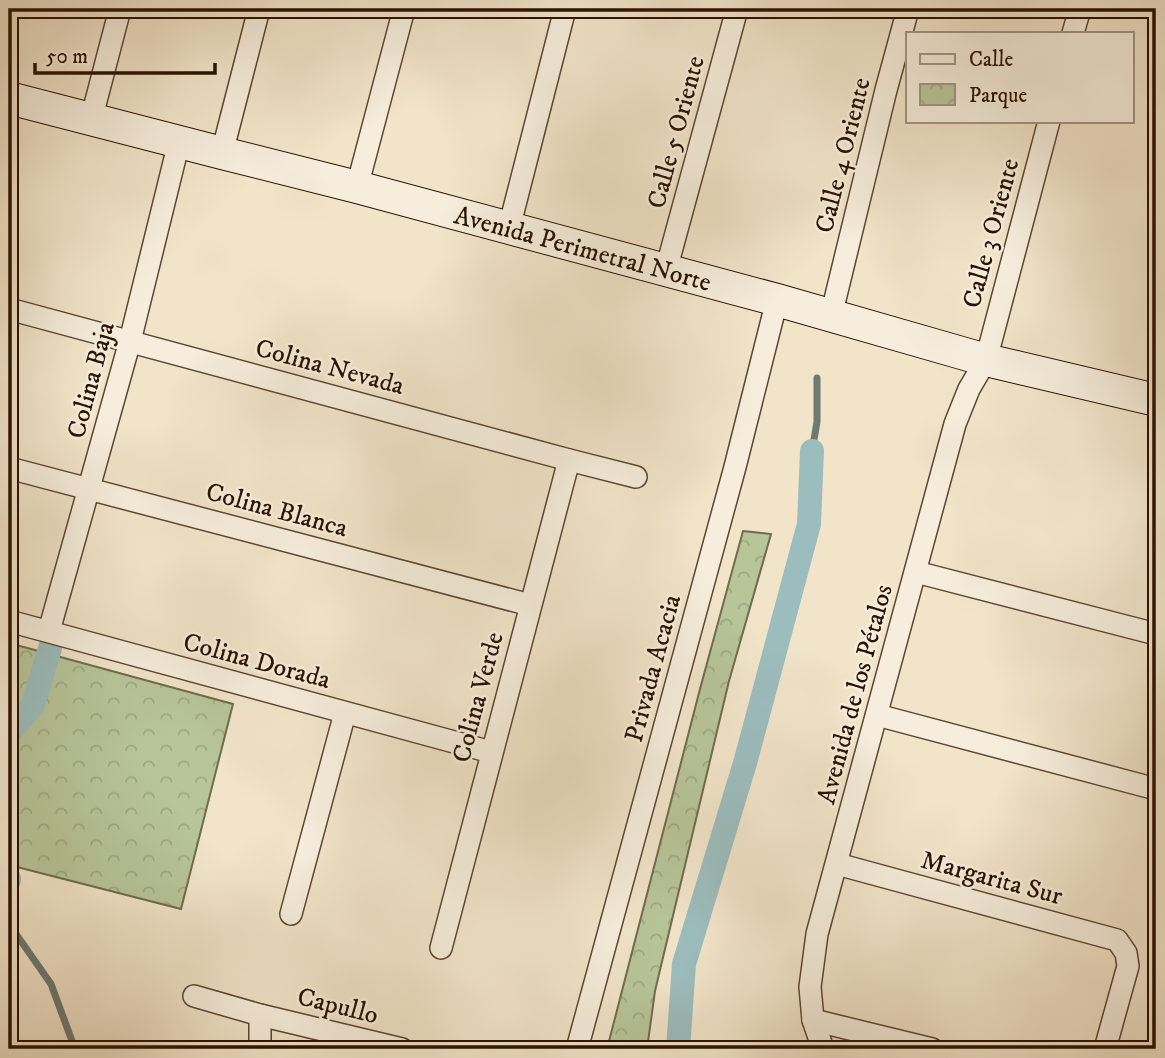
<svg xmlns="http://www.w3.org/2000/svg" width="1165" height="1058" viewBox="0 0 1165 1058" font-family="'IM FELL DW Pica',serif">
<defs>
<pattern id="park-crowns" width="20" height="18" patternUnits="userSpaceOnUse" patternTransform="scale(1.75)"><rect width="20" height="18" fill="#b7c599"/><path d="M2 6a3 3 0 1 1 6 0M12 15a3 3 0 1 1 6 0" fill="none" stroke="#9da882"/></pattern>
</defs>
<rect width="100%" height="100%" fill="#f1e4c9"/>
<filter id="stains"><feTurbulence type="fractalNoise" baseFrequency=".00286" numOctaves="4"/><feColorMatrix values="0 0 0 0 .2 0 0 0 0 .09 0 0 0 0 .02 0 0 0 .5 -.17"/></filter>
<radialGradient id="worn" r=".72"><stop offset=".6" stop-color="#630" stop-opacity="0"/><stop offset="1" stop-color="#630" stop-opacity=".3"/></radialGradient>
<g fill="url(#park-crowns)" stroke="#706c4c" stroke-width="2">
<polygon points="743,531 771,534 729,681 655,991 647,1049 607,1049 700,689"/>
<polygon points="9,643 233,704 181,909 9,865"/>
</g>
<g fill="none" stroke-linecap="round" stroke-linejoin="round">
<g stroke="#6e7972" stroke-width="7">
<polyline points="812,451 817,422 817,378"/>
<polyline points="9,924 51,984 75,1049"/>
</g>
<g stroke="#9cbdbe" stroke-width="24">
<polyline points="9,733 33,705 50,648"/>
<polyline points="9,879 9,880"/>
<polyline points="678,1049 684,964 745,763 809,524 812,451"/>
</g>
<g stroke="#5b4632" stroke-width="24">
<g id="street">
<polyline points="1073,33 1080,9"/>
<polyline points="91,120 120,9"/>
<polyline points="222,153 259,9"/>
<polyline points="357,187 404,9"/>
<polyline points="509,228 565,9"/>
<polyline points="666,270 737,9"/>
<polyline points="9,309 569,460 636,477"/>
<polyline points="831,316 886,90 908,9"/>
<polyline points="9,468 530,605"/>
<polyline points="916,572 1156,634"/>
<polyline points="9,621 491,752"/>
<polyline points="49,631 130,341 179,142"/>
<polyline points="877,715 1156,789"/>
<polyline points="837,864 1117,940 1126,953 1128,966 1105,1049"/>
<polyline points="291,914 345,713"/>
<polyline points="441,948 569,460"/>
<polyline points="194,996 260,1015 402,1049"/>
<polyline points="813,1020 932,1049"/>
<polyline points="260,1049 260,1015"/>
<polyline points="577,1049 735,467 777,300"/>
<polyline points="823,1049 813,1020 810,987 817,934 955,424 969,389 986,360 1049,121"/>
</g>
</g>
<g stroke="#291200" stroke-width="34">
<polyline id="secondary" points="9,98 222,153 357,187 777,300 986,360 1156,400"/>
</g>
<use href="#street" stroke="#f6eddc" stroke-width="21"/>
<use href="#secondary" stroke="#f6eddc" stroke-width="32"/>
</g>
<g text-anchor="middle" stroke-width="5" stroke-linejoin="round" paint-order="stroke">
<g font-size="26" fill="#291200" stroke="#f6eddc">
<text transform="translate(675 132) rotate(-75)" y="9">Calle 5 Oriente</text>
<text transform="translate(842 155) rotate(-76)" y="9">Calle 4 Oriente</text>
<text transform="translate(990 233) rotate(-75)" y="9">Calle 3 Oriente</text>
<text transform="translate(583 248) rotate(15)" y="9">Avenida Perimetral Norte</text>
<text transform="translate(330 366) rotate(15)" y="9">Colina Nevada</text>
<text transform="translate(90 380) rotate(-75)" y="9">Colina Baja</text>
<text transform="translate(277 509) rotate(15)" y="9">Colina Blanca</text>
<text transform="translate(257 660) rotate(15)" y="9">Colina Dorada</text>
<text transform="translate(652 668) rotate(-75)" y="9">Privada Acacia</text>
<text transform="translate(854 694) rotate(-75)" y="9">Avenida de los Pétalos</text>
<text transform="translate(477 697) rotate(-75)" y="9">Colina Verde</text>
<text transform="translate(992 877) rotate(15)" y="9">Margarita Sur</text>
<text transform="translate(338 1005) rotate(14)" y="9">Capullo</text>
</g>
</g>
<rect width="1165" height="1058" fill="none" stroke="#f1e4c9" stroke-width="35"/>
<rect x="10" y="10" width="1144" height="1037" fill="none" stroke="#291200" stroke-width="3.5"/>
<rect x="18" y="18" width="1130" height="1023" fill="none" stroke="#291200" stroke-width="2"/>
<rect x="906" y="32" width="228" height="91" fill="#f6eddc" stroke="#a49584" stroke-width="2"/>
<rect x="920" y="54" width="35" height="10" fill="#f6eddc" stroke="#a49584" stroke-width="2"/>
<text x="969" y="66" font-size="21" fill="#291200">Calle</text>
<rect x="920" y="84" width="35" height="21" fill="url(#park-crowns)" stroke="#a49584" stroke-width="2"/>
<text x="969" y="102" font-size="21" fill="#291200">Parque</text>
<path d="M35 63v10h180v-10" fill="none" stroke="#291200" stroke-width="3.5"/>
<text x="46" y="63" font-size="21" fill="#291200" stroke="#f6eddc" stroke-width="5" paint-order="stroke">50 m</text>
<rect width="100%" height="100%" filter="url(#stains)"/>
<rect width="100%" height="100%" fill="url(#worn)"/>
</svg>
